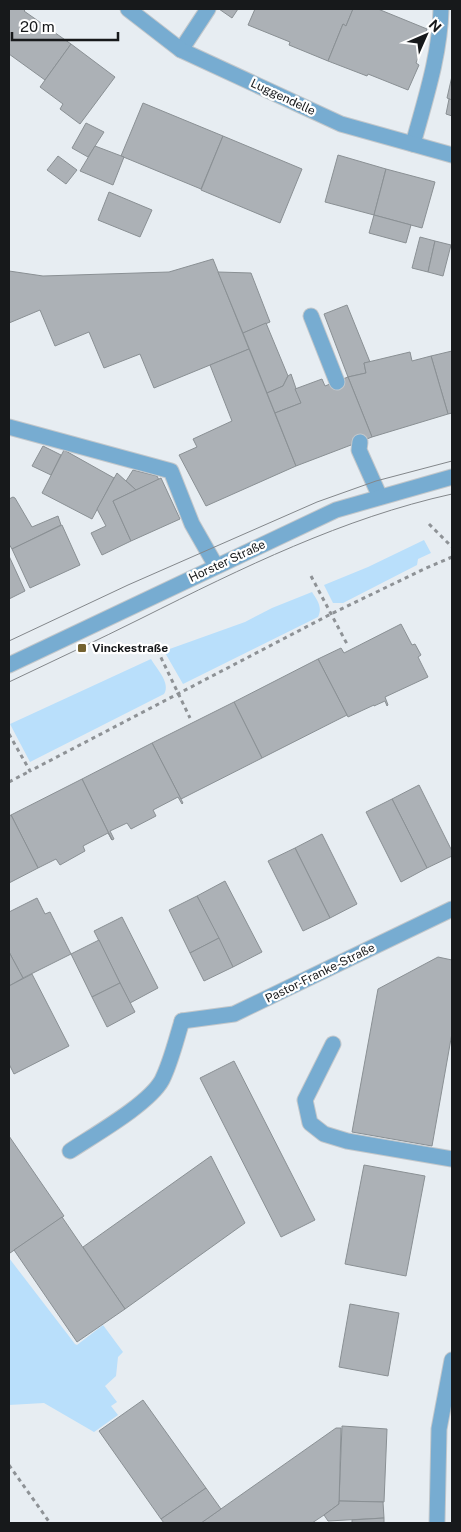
<svg xmlns="http://www.w3.org/2000/svg" width="461" height="1532" viewBox="0 0 461 1532" font-family="'Public Sans',sans-serif">
<rect width="100%" height="100%" fill="#e7edf2"/>
<g fill="#b9dffb">
<polygon points="424,540 431,553 418,559 417,565 343,603 333,603 324,585 368,567"/>
<path d="M312,592c5,8 11,15 6,25l-135,67 -19,-33 81,-29 27,-14z"/>
<path d="M151,659c5,9 20,24 13,35l-134,68 -20,-38z"/>
<polygon points="9,1258 75,1344 77,1345 103,1325 123,1352 118,1357 116,1376 105,1386 117,1402 111,1406 118,1415 94,1432 44,1403 9,1405"/>
</g>
<g fill="#acb1b6" stroke="#8a9094">
<polygon points="9,9 26,9 24,11 71,44 45,80 9,54"/>
<polygon points="219,9 238,9 232,18"/>
<polygon points="255,9 353,9 346,26 343,24 328,61 289,45 290,42 248,25"/>
<polygon points="353,9 378,9 427,29 422,41 424,42 416,63 419,65 408,90 368,74 367,76 328,61 343,24 346,26"/>
<polygon points="71,44 115,77 80,124 60,109 63,104 40,87"/>
<polygon points="452,76 452,100 447,98"/>
<polygon points="449,99 452,100 452,116 446,114"/>
<polygon points="143,103 223,136 201,189 121,156"/>
<polygon points="86,123 104,132 88,157 72,148"/>
<polygon points="223,136 302,169 280,223 201,190"/>
<polygon points="95,146 124,157 113,185 80,171"/>
<polygon points="338,155 386,169 374,215 325,202"/>
<polygon points="58,156 77,170 66,184 47,170"/>
<polygon points="386,169 435,182 422,228 374,215"/>
<polygon points="109,192 152,210 140,237 98,220"/>
<polygon points="374,215 411,225 406,243 369,233"/>
<polygon points="420,237 435,241 428,272 412,268"/>
<polygon points="435,241 451,245 443,276 428,272"/>
<polygon points="213,259 249,349 154,388 140,354 104,368 89,332 55,346 40,310 9,323 9,271 43,276 169,272"/>
<polygon points="218,272 251,273 270,322 243,333"/>
<polygon points="347,305 370,362 364,363 366,373 348,377 324,314"/>
<polygon points="266,323 288,376 283,386 267,393 243,333"/>
<polygon points="249,349 296,466 206,506 179,455 197,447 193,439 232,421 210,365"/>
<polygon points="452,351 452,413 448,414 431,356"/>
<polygon points="410,352 412,361 431,356 448,414 372,437 348,377 366,373 364,363"/>
<polygon points="291,374 301,403 275,413 267,393 283,386 288,376"/>
<polygon points="348,377 372,437 296,466 275,413 301,403 295,389 322,379 325,386"/>
<polygon points="43,446 61,455 51,475 32,466"/>
<polygon points="64,450 114,478 92,519 42,493"/>
<polygon points="133,470 157,476 159,480 136,490 126,481"/>
<polygon points="117,473 136,490 113,501 131,541 102,555 91,533 106,526 97,509"/>
<polygon points="161,478 180,519 131,541 113,501"/>
<polygon points="13,497 15,498 32,527 58,516 61,525 12,549 9,544 9,499"/>
<polygon points="62,525 80,565 30,588 12,549"/>
<polygon points="9,556 25,591 9,599"/>
<polygon points="401,624 412,645 415,644 421,655 418,657 428,677 385,697 388,705 387,706 385,701 374,706 374,705 348,717 318,659 341,648 344,653"/>
<polygon points="318,659 347,715 262,758 234,702"/>
<polygon points="234,702 262,758 181,799 152,743"/>
<polygon points="152,743 183,803 182,804 178,797 153,810 156,816 131,829 127,823 110,831 114,839 112,840 82,779"/>
<polygon points="82,779 112,840 108,833 83,846 85,851 60,865 56,859 38,868 11,815"/>
<polygon points="419,785 452,851 452,856 427,868 392,799"/>
<polygon points="392,799 427,868 401,882 366,812"/>
<polygon points="11,815 38,868 9,883 9,816"/>
<polygon points="322,834 357,904 330,918 295,848"/>
<polygon points="295,848 330,918 303,931 268,861"/>
<polygon points="225,881 262,952 233,967 197,896"/>
<polygon points="197,896 219,938 190,953 169,910"/>
<polygon points="37,898 45,914 50,912 71,954 23,978 9,952 9,912"/>
<polygon points="122,917 158,988 130,1003 94,931"/>
<polygon points="219,938 233,967 204,981 190,953"/>
<polygon points="99,940 120,983 92,997 71,954"/>
<polygon points="9,952 23,978 9,986"/>
<polygon points="438,957 452,960 452,1033 432,1146 352,1132 378,989"/>
<polygon points="32,974 69,1046 14,1074 9,1064 9,986"/>
<polygon points="120,983 135,1012 107,1027 92,997"/>
<polygon points="234,1061 315,1220 281,1237 200,1078"/>
<polygon points="9,1136 64,1216 10,1253 9,1250"/>
<polygon points="211,1156 245,1223 125,1309 83,1247"/>
<polygon points="364,1165 425,1176 406,1276 345,1264"/>
<polygon points="62,1217 125,1309 77,1342 14,1250"/>
<polygon points="350,1304 399,1313 388,1376 339,1367"/>
<polygon points="143,1400 206,1488 161,1519 99,1431"/>
<polygon points="342,1426 387,1429 384,1502 339,1501"/>
<polygon points="336,1428 341,1428 339,1504 324,1515 312,1523 201,1523"/>
<polygon points="206,1488 221,1509 201,1523 164,1523 161,1519"/>
<polygon points="339,1501 383,1502 384,1518 328,1521 324,1515 339,1504"/>
<polygon points="384,1518 384,1523 352,1523 352,1520"/>
</g>
<g fill="none" stroke-linecap="round" stroke-linejoin="round">
<g stroke="#c2c7cb" stroke-width="17">
<g id="service">
<polyline points="181,50 208,9"/>
<path d="M413,144c12,-44 27,-89 28,-135"/>
<polyline points="311,316 337,382"/>
<polyline points="9,427 171,471 192,524 216,566"/>
<polyline points="360,442 359,450 380,497"/>
<polyline points="333,1044 305,1100 310,1123 324,1134 347,1141 452,1159"/>
<path d="M70,1151c24,-16 79,-47 92,-71 9,-18 14,-40 20,-59"/>
</g>
</g>
<g stroke="#c2c7cb" stroke-width="17">
<g id="minor">
<polyline points="128,9 181,50 341,124 452,155"/>
<polyline points="182,1021 234,1014 452,909"/>
<polyline points="437,1523 439,1429 452,1360"/>
</g>
</g>
<g stroke="#c2c7cb" stroke-width="17">
<polyline id="tertiary" points="9,665 336,510 452,477"/>
</g>
<g stroke="#8e9296" stroke-width="3" stroke-dasharray="4 4" stroke-linecap="butt">
<polyline points="429,524 452,547"/>
<polyline points="311,576 347,644"/>
<polyline points="154,643 190,718"/>
<polyline points="9,734 30,771 331,614 424,569 452,557"/>
<polyline points="9,782 30,771"/>
<polyline points="9,1465 50,1523"/>
</g>
<use href="#service" stroke="#77acd1" stroke-width="15"/>
<use href="#minor" stroke="#77acd1" stroke-width="15"/>
<use href="#tertiary" stroke="#77acd1" stroke-width="15"/>
<g stroke="#83878b" stroke-width="1">
<polyline points="9,641 128,585 317,502 376,481 452,461"/>
<path d="M9,682c44,-21 89,-42 133,-64 100,-50 201,-100 310,-124"/>
</g>
</g>
<rect fill="#746230" stroke="#fff" stroke-width="2" x="77" y="643" width="10" height="10" rx="2.5"/>
<g text-anchor="middle" stroke-width="4.5" stroke-linejoin="round" paint-order="stroke">
<g font-size="12" fill="#17191b" stroke="#fff">
<text transform="translate(283 97) rotate(25)" y="4">Luggendelle</text>
<text transform="translate(227 561) rotate(-25)" y="4">Horster Straße</text>
<text transform="translate(320 973) rotate(-26)" y="4">Pastor-Franke-Straße</text>
</g>
<g font-size="12" font-weight="bold" fill="#17191b" stroke="#fff" text-anchor="start">
<text x="92" y="652">Vinckestraße</text>
</g>
</g>
<rect width="461" height="1532" fill="none" stroke="#17191b" stroke-width="20"/>
<g transform="translate(426 35) rotate(45)" stroke="#ffffff" stroke-width="4" paint-order="stroke">
<path d="M0-4L9 19L0 12L-9 19Z" fill="#17191b"/>
<text y="-8" font-size="14" font-weight="bold" text-anchor="middle" fill="#17191b">N</text>
</g>
<path d="M12 32v8h106v-8" fill="none" stroke="#17191b" stroke-width="2.5"/>
<text x="20" y="32" font-size="15" fill="#17191b" stroke="#ffffff" stroke-width="4" paint-order="stroke">20 m</text>
</svg>
